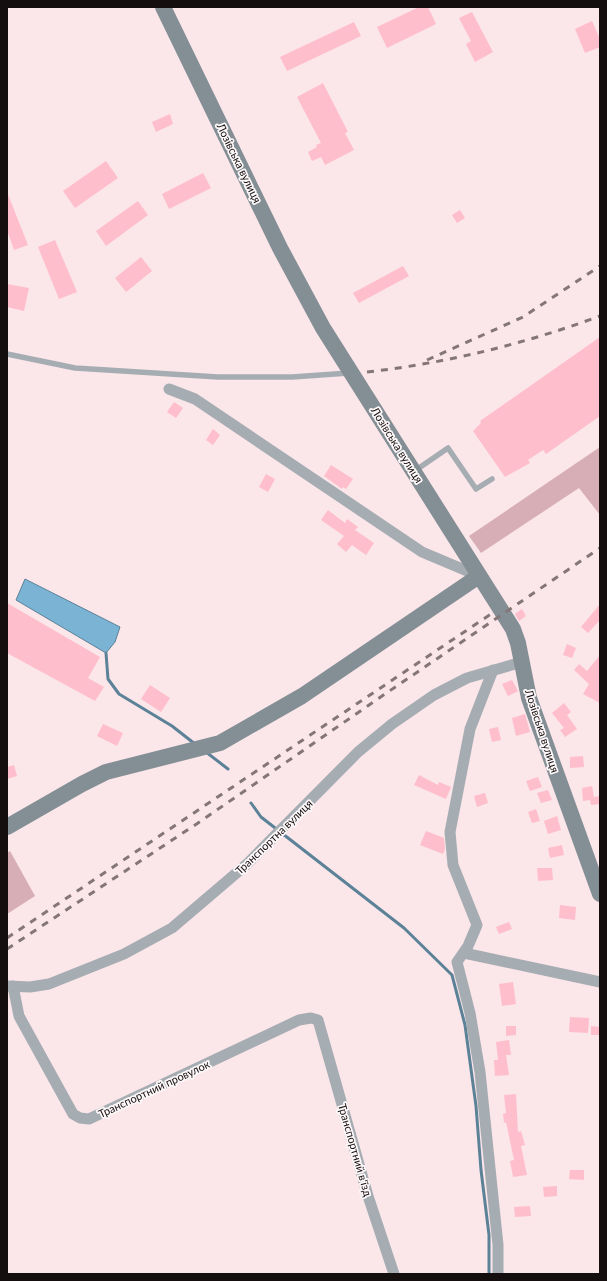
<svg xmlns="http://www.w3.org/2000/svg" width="607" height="1281" viewBox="0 0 607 1281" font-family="Lato,sans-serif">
<rect width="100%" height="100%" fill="#fbe6ea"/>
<g fill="#d7aeb5">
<polygon points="600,447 600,515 579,488 481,553 469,536"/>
<polygon points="10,851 35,896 7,914 7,853"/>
</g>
<polygon fill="#7ab3d3" stroke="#5c8298" points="25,579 120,627 115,642 106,653 16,600"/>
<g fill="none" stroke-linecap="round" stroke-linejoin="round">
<g stroke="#5c8298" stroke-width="3">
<polyline points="106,653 108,679 119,694 172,726 195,744"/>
<polyline points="206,752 228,769"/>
<polyline points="251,803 261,817 404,928 452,975 465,1025 476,1106 481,1170 489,1235 489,1274"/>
</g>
</g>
<g fill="#ffbecb">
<polygon points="419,7 428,7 436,24 387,48 377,27"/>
<polygon points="472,12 493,52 475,62 466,44 471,41 459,18"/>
<polygon points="592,21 600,39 600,47 585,53 575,29"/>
<polygon points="354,22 361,36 287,71 280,57"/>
<polygon points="323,83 348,132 345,133 354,150 325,165 321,157 312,161 308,152 317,147 316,145 321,143 297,97"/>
<polygon points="170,114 173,124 156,132 152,122"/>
<polygon points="106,161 118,178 75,208 63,191"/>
<polygon points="203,173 211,188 169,209 162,194"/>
<polygon points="7,192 28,245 14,250 7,230"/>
<polygon points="138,201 148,215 106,246 96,231"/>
<polygon points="460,210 465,218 457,223 452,215"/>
<polygon points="55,240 77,292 59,299 38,247"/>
<polygon points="141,257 152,271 126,292 115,278"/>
<polygon points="403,266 409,276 359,303 353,293"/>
<polygon points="7,284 29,288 24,311 7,307"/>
<polygon points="600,337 600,416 546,454 543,450 528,460 530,463 505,477 473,431 481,423 480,421"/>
<polygon points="174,402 183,408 176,418 167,412"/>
<polygon points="213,429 220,435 213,445 206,440"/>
<polygon points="331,465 353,479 346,489 343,487 342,489 324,476"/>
<polygon points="266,474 275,479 268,492 259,487"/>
<polygon points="328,510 345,523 347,519 358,527 355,530 374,543 366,555 352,545 346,552 337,544 344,536 321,520"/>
<polygon points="7,603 100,657 88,678 104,687 95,701 7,653"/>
<polygon points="600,604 600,620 588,633 581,627"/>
<polygon points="522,609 526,616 519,621 515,614"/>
<polygon points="567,644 576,648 572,658 563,655"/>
<polygon points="600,655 600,703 583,694 589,684 574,670 579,664 587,671"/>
<polygon points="512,680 518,691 508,696 502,684"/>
<polygon points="150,685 170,698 161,712 141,699"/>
<polygon points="564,703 571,712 567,715 577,729 565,737 560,730 564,728 552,713"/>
<polygon points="525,714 530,732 516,736 512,718"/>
<polygon points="103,724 123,733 117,746 97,736"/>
<polygon points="498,727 501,740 492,742 489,729"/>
<polygon points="583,756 584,767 570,768 570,757"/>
<polygon points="14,765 17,776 7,779 7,767"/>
<polygon points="419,775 438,785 439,782 451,787 446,799 414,785"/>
<polygon points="538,777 542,787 530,791 526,781"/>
<polygon points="592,786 594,797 600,796 600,804 591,805 590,800 583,801 582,788"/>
<polygon points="548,790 552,800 541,803 537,793"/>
<polygon points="485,793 488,803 477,807 474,796"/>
<polygon points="536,809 540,821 532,823 528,812"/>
<polygon points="557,816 561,830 548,834 544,821"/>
<polygon points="426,831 444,838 445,849 443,854 420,845"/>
<polygon points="562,845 564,855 550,858 548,848"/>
<polygon points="537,868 552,868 553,880 538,881"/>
<polygon points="560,905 576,907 575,920 559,918"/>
<polygon points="509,922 512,929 499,934 496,927"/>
<polygon points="513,982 516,1004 502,1006 499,984"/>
<polygon points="570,1017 589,1018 588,1033 569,1032"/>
<polygon points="506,1026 516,1026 516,1035 506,1036"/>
<polygon points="591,1026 600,1027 600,1035 591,1035"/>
<polygon points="509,1040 511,1055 506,1055 509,1075 495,1076 494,1060 498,1060 496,1042"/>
<polygon points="516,1094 518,1132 521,1131 525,1145 521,1146 527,1175 513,1177 510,1161 514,1160 506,1122 504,1123 503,1114 506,1113 504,1095"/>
<polygon points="570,1170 584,1170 584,1180 569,1179"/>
<polygon points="557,1186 557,1196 544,1197 543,1187"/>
<polygon points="530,1206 531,1216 515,1217 514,1207"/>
</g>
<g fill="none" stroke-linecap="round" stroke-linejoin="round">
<g stroke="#a6adb2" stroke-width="5.5">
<polyline points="7,354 75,368 218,377 292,377 349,373"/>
<polyline points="416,470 448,448 476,489 492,479"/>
</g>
<g stroke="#a6adb2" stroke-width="11">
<polyline points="169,389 195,399 422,552 479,576"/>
<polyline points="493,670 470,729 450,832 453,865 477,925 468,946 457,962 470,1013 480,1072 498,1245 498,1274"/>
<polyline points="464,953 600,982"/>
<polyline points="7,986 30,987 49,984 124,954 172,928 247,864 358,752 392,724 434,695 467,678 522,662"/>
<polyline points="13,986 19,1016 73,1114 80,1118 89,1119 299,1020 311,1018 318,1020 368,1196 394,1274"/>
</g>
<g stroke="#848f95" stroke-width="16">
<polyline points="163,7 280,248 323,328 513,629 518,643 529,698 600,894"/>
<polyline points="7,827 82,784 106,772 220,743 302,696 479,576"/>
</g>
<g stroke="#847678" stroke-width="3" stroke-dasharray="7 7" stroke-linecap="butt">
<polyline points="427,360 523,317 600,266"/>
<path d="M367,372c80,-9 157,-28 233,-56"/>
<polyline points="7,938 494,612"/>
<polyline points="7,949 198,823 385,694 600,548"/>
</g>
</g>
<g text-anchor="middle" stroke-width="3.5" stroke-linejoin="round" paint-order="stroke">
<g font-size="11" fill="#150e0f" stroke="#fdf8f9">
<text transform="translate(239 163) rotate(64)" y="4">Лозівська вулиця</text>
<text transform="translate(397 445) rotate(58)" y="4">Лозівська вулиця</text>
<text transform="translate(542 731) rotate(72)" y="4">Лозівська вулиця</text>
<text transform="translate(274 837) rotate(-44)" y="4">Транспортна вулиця</text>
<text transform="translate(154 1089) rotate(-25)" y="4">Транспортний провулок</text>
<text transform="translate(355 1150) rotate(74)" y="4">Транспортний в'їзд</text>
</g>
</g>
<rect width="607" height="1281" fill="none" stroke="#150e0f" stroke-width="16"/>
</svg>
